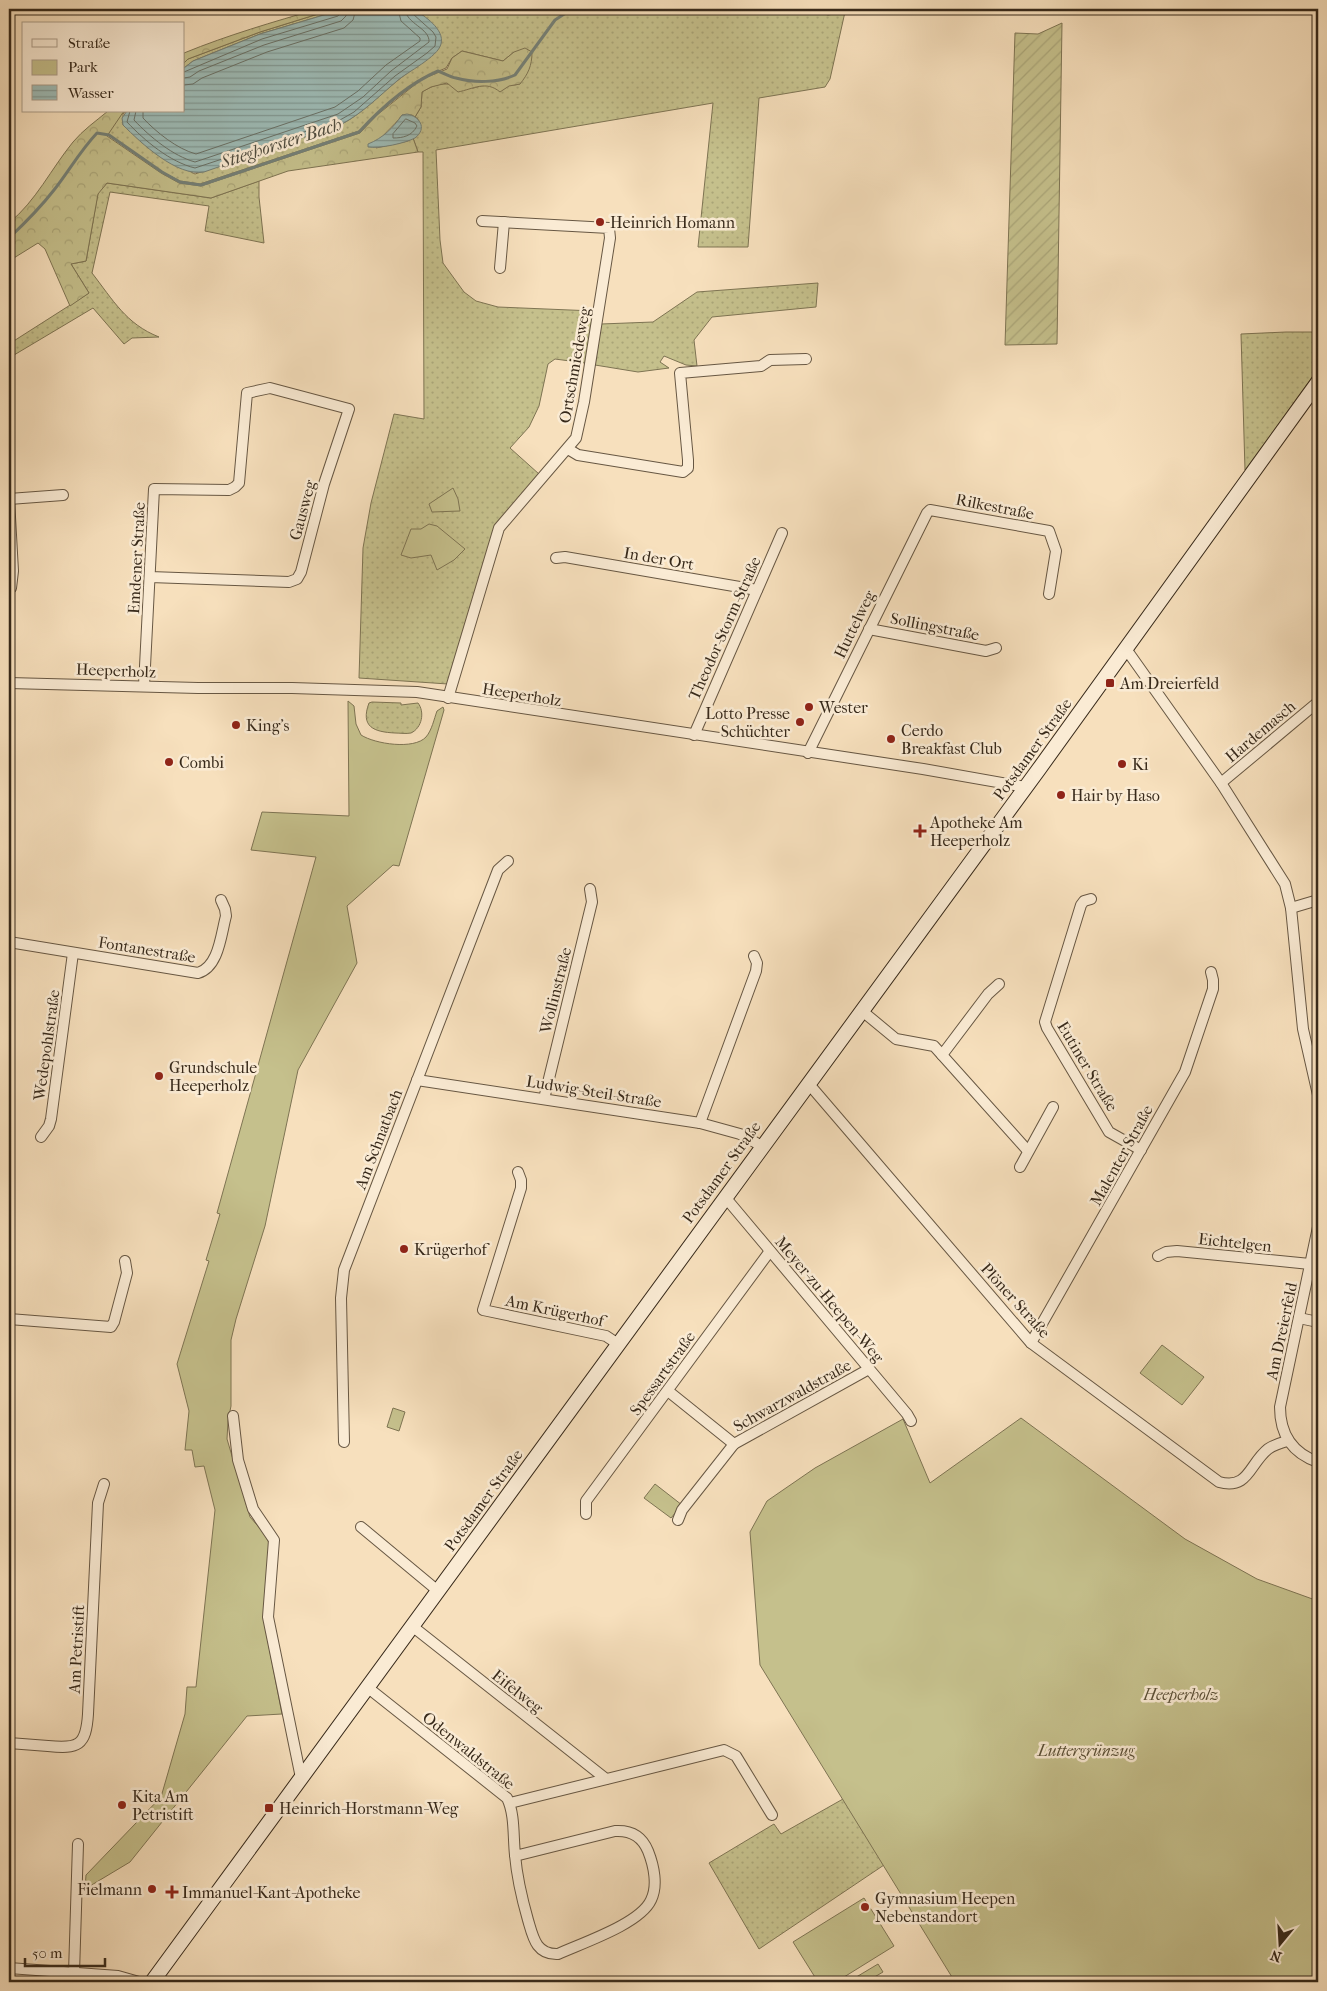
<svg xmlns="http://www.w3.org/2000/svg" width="1327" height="1991" viewBox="0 0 1327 1991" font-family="'IM FELL French Canon',serif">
<defs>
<pattern id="grass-dots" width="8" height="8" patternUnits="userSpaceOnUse" patternTransform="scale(1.25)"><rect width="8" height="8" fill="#c5c08c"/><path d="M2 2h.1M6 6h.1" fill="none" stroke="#aaa578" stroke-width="1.8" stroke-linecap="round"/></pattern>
<pattern id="forest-crowns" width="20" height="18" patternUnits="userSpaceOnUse" patternTransform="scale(1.25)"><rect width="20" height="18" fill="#c5c08c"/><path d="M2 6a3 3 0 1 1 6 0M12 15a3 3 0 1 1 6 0" fill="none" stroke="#aaa578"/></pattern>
<pattern id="garden-furrows" width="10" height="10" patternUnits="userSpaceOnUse" patternTransform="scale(1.25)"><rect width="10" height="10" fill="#c5c08c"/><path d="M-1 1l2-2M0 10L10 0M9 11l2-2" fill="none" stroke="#aaa578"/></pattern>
<pattern id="water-rules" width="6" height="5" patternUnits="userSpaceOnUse" patternTransform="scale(1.25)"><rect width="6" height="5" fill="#9ebcb7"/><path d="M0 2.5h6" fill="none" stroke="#829994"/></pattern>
</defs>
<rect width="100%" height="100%" fill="#f7e0bd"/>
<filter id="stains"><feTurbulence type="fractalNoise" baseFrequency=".004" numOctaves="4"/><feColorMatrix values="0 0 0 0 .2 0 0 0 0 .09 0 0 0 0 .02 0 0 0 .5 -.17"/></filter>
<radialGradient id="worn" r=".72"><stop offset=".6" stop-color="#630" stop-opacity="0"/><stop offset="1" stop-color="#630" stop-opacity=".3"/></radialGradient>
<g fill="url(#grass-dots)" stroke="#7e7453">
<polygon points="334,9 344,9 260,34 193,61 184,68 184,63 188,59 260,32"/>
<path d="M414,9h393l21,6 17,-3 -15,67 -5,8 -66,11 -11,149h-50l15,-144 -277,47 4,90 3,23 21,29 12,9 22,6 96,4 -9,52 -30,-4 -7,5 -9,42 -10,21 -19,21 29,26 -44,52 -47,158 -89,-6 4,-130 8,-45 23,-89 30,5 -1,-267h-5l-5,-14 6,-5 -1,-14 -3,-2 6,-10 1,-15c21,-13 27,-7 48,-4 5,1 7,-2 11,-2 14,-2 26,1 39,-2l-6,-32 -11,9 -41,-10 -10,7 -6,10 -24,10 -46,36 -17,17 -159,53 -20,-3 -18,-9 -55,-38 15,-21 5,-2 -4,3v11l35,30 37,19 147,-50c22,-12 36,-28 55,-43 17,-14 30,-20 44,-38 -1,-16 -15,-25 -27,-34z"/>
<path d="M259,181v16l5,46 -59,-12 4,-25 -99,-14 -18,81c21,27 34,51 67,64l-27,1 -8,6 -31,-36 -84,50v-14l80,-51 -18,-29 15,-3 12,-68 9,-10 104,15z"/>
<polygon points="818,283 816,307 712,317 694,340 697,366 686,365 664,356 660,362 669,368 638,372 595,365 601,324 653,322 697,292"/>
<polygon points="1286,332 1318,332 1318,366 1311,379 1245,470 1241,334"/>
<path d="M372,702l29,1v2l17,-2c7,9 4,25 -7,30 -5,1 -11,0 -16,0 -21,-1 -35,-6 -26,-30z"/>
<polygon points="843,1799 884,1865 759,1949 709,1863 774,1824 781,1834"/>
</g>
<g fill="url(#forest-crowns)" stroke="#7e7453">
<path d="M318,9h16l-74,23 -72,27 -4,4v-10c44,-18 89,-31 134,-44z"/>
<path d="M525,48l7,4c0,14 -4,22 -12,32l-11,2 -9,6c-14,-12 -27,-3 -42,0l-11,-9 -16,4 -9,5 -1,15 -6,10 -3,-2h-10c-8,12 -22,20 -26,33l32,-7 5,-3 5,14 -130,19 -77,27 -104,-15 -9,11 -12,67 -15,3 18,29 -19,13 -25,-57 -7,-6 -29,18v-38c27,-22 42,-54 64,-81 10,-12 23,-21 35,-31h16l-17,25 54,37 18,10 22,3 159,-53 17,-18 45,-36 25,-10 5,-11 10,-7 41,10 11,-9z"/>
</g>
<g fill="#c5c08c" stroke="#7e7453">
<polygon points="453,488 458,499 460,511 432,512 429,504"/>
<polygon points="429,524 437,526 465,549 454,560 437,570 431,555 411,558 401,555 411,529 421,529"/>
<path d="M348,701l6,5 2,18 5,11c14,9 53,15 65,2 6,-7 8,-18 11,-26l6,-4 1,3 -45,156 -6,-1 -46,41 10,57 -59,107 -33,156 -29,93 -5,21v66l-3,15 -1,18 23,78 14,16 6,12 -6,76 18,93 -35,2 -117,146 -45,27 1,-14 75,-78 24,-83 2,-27h9l19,-177 -11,-44 -9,1 -3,-17h-7l4,-39 -12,-47 32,-103 -3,-1 14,-46 -3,-1 99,-356 -65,-7 11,-38 87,4z"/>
<polygon points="1162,1345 1204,1377 1182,1405 1140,1373"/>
<polygon points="393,1408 405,1412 399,1431 387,1427"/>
<polygon points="1021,1418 1185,1539 1257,1579 1318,1601 1318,1982 955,1982 760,1665 750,1532 767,1501 815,1468 903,1419 930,1483"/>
<polygon points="655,1484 682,1505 671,1518 644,1498"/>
<polygon points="864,1898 894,1946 836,1982 818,1982 793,1942"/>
<polygon points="878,1964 883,1972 866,1982 848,1982"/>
</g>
<polygon fill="url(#garden-furrows)" stroke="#7e7453" points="1062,23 1057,344 1005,345 1015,33 1038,34"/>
<g fill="url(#water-rules)" stroke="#758178">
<path d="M344,9h70c10,7 31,20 27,35 -3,13 -34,28 -44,37 -19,16 -33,31 -55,43l-138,48c-27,5 -63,-29 -81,-47l-1,-7 5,-7h57v-43l9,-7 67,-27z"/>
<path d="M407,114c12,2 21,14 8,24 -9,5 -36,11 -47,9v-3c15,-6 25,-16 34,-29z"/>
</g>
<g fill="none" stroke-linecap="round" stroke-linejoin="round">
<g stroke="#6a7268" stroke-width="1">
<polyline points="184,72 262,39 338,16 341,13 342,9"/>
<polyline points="184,78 190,77 199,71 264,45 341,21 346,16 348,9"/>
<polyline points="184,85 193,84 202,78 267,52 344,28 353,20 356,9"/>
<path d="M130,111l-3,11c18,19 43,40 68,46l145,-48 14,-8 41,-36 32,-23 8,-7 1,-9 -3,-5 -20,-18 -2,-5"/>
<path d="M136,111l-2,9c16,17 39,36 61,42l143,-48 25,-17 28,-26 38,-29c1,-14 -23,-18 -24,-33"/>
<path d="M143,111v7c13,14 34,31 53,36l139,-47 23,-16 28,-26 34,-24v-3l-19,-17 -3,-12"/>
<path d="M406,119l9,4 2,3c-5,10 -14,12 -24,12v-4z"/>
</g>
<path stroke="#758178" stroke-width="3" d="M9,238c16,-15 31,-30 45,-48 15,-19 26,-39 43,-57l12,2 53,37 18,10 21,3 158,-53c22,-24 49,-48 79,-61 6,2 12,6 18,7 18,5 42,5 59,-3l40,-55 17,-11"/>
<g stroke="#675743" stroke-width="12">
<g id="street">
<polyline points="500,268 504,222"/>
<polyline points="568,449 578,455 683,472 688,468 688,460 680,373 761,366 770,360 806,359"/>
<polyline points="9,499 13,571 11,588"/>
<polyline points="9,499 63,495"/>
<polyline points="556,558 565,557 757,590"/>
<polyline points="869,629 986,651 996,648"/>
<polyline points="1126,649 1221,783 1285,884 1291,908 1303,1029 1318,1095"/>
<polyline points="9,683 198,688 292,688 417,692 923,769 1025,787"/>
<polyline points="144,686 154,489 229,490 235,487 239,483 247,393 270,388 349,409 324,484 301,572 297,579 289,582 150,577"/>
<polyline points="448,698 499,528 576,438 584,402 610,238 609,228 482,221"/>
<polyline points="694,735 782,533"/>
<polyline points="808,753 927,513 930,510 1049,531 1056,551 1049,594"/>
<polyline points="1221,783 1318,702"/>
<polyline points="1091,899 1084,901 1081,905 1045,1022 1047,1028 1109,1132 1141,1150"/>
<polyline points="1291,908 1318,900"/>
<path d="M9,942l189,31c21,-6 23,-39 28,-57l-1,-7 -4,-9"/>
<polyline points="861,1010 896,1039 934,1046 1028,1151"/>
<polyline points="942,1055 988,994 999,984"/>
<polyline points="417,1080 700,1123 740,1134 762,1146"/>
<path d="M808,1083l223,260 188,139c30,8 30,-18 49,-33 6,-4 12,-6 19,-8"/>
<polyline points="544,1099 592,902 590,889"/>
<polyline points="700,1123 756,971 757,963 754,956"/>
<polyline points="41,1137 49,1126 51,1119 73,953"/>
<polyline points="1020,1167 1053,1107"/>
<polyline points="518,1172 521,1180 521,1188 483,1310 606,1336 618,1344"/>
<polyline points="725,1197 907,1414 911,1421"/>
<path d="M1318,1227l-38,180c0,27 12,46 38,55"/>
<polyline points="1158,1256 1166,1252 1177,1251 1310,1264"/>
<polyline points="1299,1318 1318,1322"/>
<polyline points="9,1319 111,1327 114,1322 127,1273 125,1261"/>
<polyline points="1031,1343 1185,1072 1213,989 1213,980 1211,972"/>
<polyline points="668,1391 734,1444"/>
<polyline points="233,1416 238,1460 253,1509 274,1540 268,1617 301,1778"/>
<polyline points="344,1442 341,1298 344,1270 498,870 508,861"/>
<polyline points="586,1514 586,1501 770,1251"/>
<polyline points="678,1520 682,1510 734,1444 869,1369"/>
<polyline points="361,1527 438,1591"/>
<polyline points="412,1626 606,1779"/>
<path d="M367,1687l140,111c8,16 6,39 8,57 2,23 7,44 13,65 5,17 8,35 30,34 24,-11 82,-30 93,-54 7,-14 3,-34 -3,-49 -6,-15 -17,-21 -33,-20l-100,25"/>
<path d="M9,1743c13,1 26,2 39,3 30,3 38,0 40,-32l10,-211 6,-19"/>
<polyline points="510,1803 724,1750 736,1756 772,1815"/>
<polyline points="9,1968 118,1976 139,1982"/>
<polyline points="74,1973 78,1844"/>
</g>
</g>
<g stroke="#37291a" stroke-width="16">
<polyline id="secondary" points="152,1982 1039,769 1318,382"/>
</g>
<use href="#street" stroke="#faebd4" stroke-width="10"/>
<use href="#secondary" stroke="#faebd4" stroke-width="14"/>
</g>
<g fill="#8f2418" stroke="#faebd4" stroke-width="2">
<circle cx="600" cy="222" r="5"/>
<rect x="1105" y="678" width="10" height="10" rx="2.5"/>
<circle cx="809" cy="707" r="5"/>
<circle cx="800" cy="722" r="5"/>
<circle cx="236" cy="725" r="5"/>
<circle cx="891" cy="739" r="5"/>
<circle cx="169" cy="762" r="5"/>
<circle cx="1122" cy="764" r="5"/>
<circle cx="1061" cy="795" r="5"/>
<path d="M917.5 823.5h5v5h5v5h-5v5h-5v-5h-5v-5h5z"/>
<circle cx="159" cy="1076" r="5"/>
<circle cx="404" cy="1249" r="5"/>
<circle cx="122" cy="1805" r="5"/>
<rect x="264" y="1803" width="10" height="10" rx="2.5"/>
<circle cx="152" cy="1889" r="5"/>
<path d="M169.5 1884.5h5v5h5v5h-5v5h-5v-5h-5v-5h5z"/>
<circle cx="865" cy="1907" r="5"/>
</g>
<g text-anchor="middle" stroke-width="5" stroke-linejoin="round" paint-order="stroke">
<g font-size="16" fill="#37291a" stroke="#faebd4" text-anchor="start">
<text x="610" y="228">Heinrich Homann</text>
<text x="1120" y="689">Am Dreierfeld</text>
<text x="819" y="713">Wester</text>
<text x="790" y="719" text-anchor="end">Lotto Presse<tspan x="790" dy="18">Schüchter</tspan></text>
<text x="246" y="731">King's</text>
<text x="901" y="736">Cerdo<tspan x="901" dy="18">Breakfast Club</tspan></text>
<text x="179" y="768">Combi</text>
<text x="1132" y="770">Ki</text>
<text x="1071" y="801">Hair by Haso</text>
<text x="930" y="828">Apotheke Am<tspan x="930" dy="18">Heeperholz</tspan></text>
<text x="169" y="1073">Grundschule<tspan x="169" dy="18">Heeperholz</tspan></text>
<text x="414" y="1255">Krügerhof</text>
<text x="132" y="1802">Kita Am<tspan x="132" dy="18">Petristift</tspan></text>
<text x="279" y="1814">Heinrich-Horstmann-Weg</text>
<text x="142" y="1895" text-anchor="end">Fielmann</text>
<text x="182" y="1898">Immanuel-Kant-Apotheke</text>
<text x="875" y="1904">Gymnasium Heepen<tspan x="875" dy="18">Nebenstandort</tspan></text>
</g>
<g font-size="16" fill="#37291a" stroke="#faebd4">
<text transform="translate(574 365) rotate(-80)" y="6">Ortschmiedeweg</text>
<text transform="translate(995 506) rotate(11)" y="6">Rilkestraße</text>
<text transform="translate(302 510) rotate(-75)" y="6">Gausweg</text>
<text transform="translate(136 558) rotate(-87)" y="6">Emdener Straße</text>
<text transform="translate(659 558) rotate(10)" y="6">In der Ort</text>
<text transform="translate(854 624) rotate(-64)" y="6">Huttelweg</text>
<text transform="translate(935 626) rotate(11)" y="6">Sollingstraße</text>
<text transform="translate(724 628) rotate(-66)" y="6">Theodor-Storm-Straße</text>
<text transform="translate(116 670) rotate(2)" y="6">Heeperholz</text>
<text transform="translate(522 694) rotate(9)" y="6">Heeperholz</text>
<text transform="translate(1260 731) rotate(-40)" y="6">Hardemasch</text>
<text transform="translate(1032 749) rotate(-54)" y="6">Potsdamer Straße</text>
<text transform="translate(147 949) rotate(9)" y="6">Fontanestraße</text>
<text transform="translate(555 990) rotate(-76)" y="6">Wollinstraße</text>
<text transform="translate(46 1045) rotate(-82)" y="6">Wedepohlstraße</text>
<text transform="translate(1088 1066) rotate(59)" y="6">Eutiner Straße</text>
<text transform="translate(594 1091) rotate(9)" y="6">Ludwig-Steil-Straße</text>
<text transform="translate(378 1139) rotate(-69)" y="6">Am Schnatbach</text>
<text transform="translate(1121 1155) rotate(-61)" y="6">Malenter Straße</text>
<text transform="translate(721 1172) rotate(-54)" y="6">Potsdamer Straße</text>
<text transform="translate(1235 1242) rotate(6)" y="6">Eichtelgen</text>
<text transform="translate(830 1299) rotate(50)" y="6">Meyer-zu-Heepen-Weg</text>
<text transform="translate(1016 1300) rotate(48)" y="6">Plöner Straße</text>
<text transform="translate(555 1310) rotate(12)" y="6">Am Krügerhof</text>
<text transform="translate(1281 1331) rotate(-78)" y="6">Am Dreierfeld</text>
<text transform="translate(662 1373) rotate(-54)" y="6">Spessartstraße</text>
<text transform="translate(792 1395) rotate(-29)" y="6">Schwarzwaldstraße</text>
<text transform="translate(483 1500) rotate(-54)" y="6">Potsdamer Straße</text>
<text transform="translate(76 1649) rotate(-87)" y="6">Am Petristift</text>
<text transform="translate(518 1691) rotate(38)" y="6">Eifelweg</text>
<text transform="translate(469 1750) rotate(39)" y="6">Odenwaldstraße</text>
</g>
<g font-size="16" font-style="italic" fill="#5a4f36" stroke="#faebd4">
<text x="1181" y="1700">Heeperholz</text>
<text x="1086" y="1756">Luttergrünzug</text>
</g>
<g font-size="18" font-style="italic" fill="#514e41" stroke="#faebd4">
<text transform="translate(281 143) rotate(-18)" y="6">Stieghorster Bach</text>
</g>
</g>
<rect width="1327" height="1991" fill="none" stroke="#f7e0bd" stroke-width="30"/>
<rect x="10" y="10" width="1307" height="1971" fill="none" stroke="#37291a" stroke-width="2.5"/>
<rect x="15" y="15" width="1297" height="1961" fill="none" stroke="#37291a"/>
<rect x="22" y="22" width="162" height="90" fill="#faebd4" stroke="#ac9d8a"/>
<rect x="32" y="39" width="25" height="8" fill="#faebd4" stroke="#ac9d8a"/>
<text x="68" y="48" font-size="15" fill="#37291a">Straße</text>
<rect x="32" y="60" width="25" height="15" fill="#c5c08c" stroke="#ac9d8a"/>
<text x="68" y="72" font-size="15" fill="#37291a">Park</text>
<rect x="32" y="85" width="25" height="15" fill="url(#water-rules)" stroke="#ac9d8a"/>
<text x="68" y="98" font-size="15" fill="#37291a">Wasser</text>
<g transform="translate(1280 1944) rotate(198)" stroke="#faebd4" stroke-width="4" paint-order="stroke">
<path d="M0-4L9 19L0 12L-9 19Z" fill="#37291a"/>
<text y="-8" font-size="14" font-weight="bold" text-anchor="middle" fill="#37291a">N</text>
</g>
<path d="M25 1958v8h80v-8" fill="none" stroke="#37291a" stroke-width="2.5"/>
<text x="32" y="1958" font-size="15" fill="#37291a" stroke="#faebd4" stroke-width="4" paint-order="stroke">50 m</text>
<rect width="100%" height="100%" filter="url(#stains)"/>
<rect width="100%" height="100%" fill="url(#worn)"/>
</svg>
